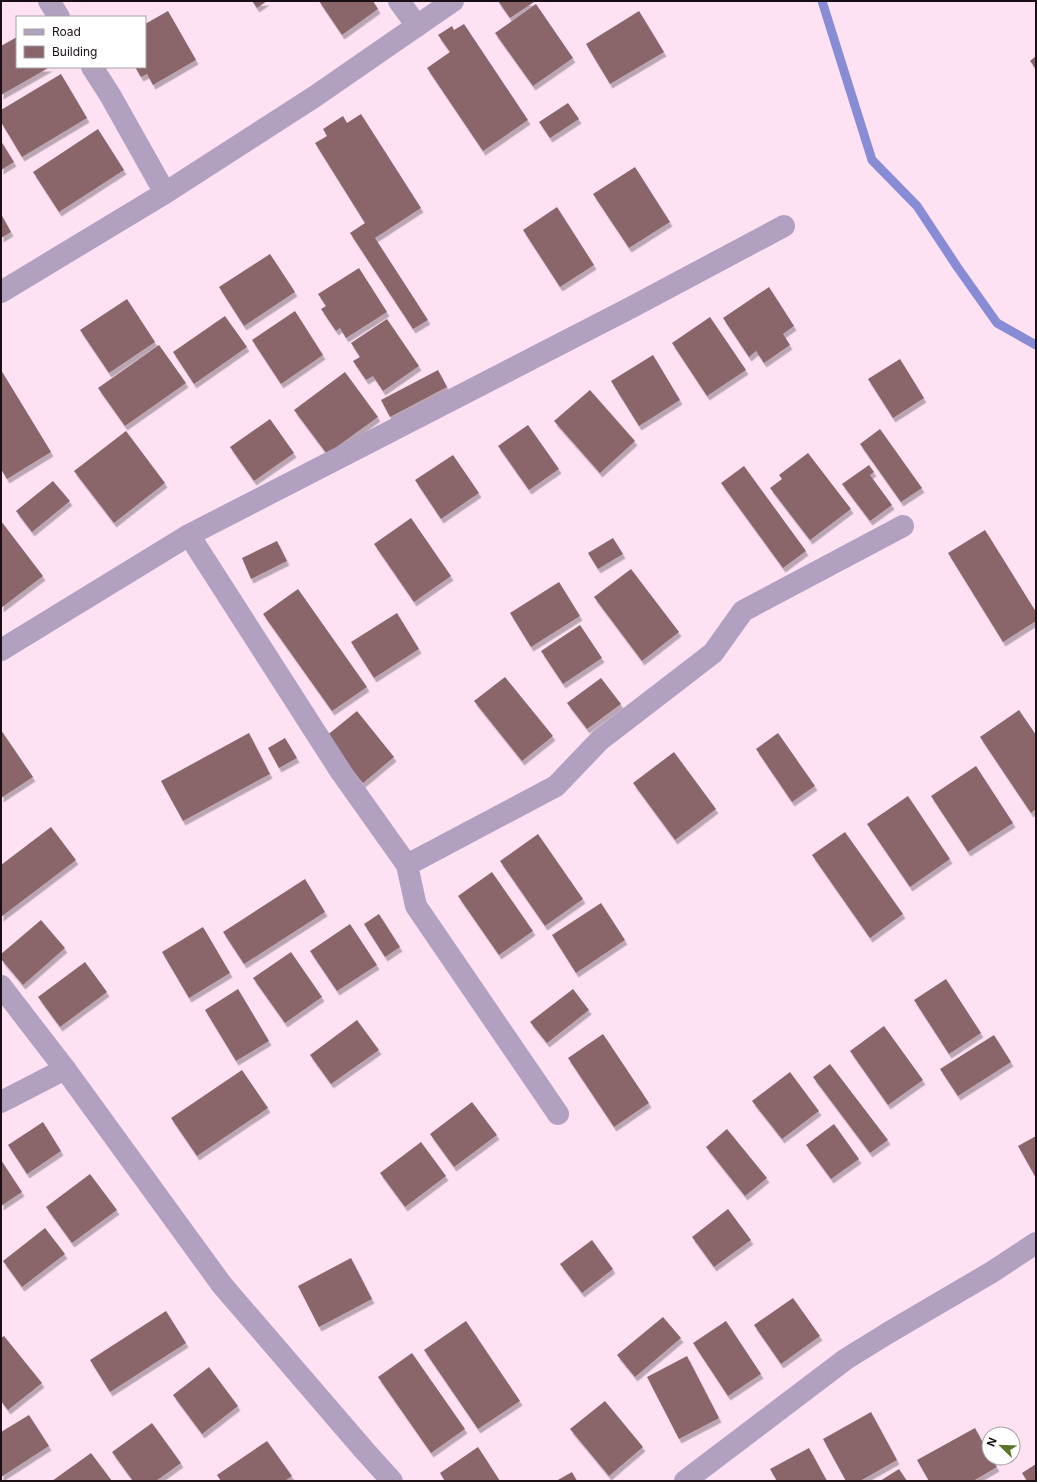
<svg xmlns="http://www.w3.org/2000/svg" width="1037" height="1482" viewBox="0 0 1037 1482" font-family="Inter,sans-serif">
<defs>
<filter id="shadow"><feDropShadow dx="2.5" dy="4.5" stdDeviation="0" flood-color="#0004"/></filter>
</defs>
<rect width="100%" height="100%" fill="#fee2f4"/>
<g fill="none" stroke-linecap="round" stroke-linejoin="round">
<polyline stroke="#878cd5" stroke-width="9" points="822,1 872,160 917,206 958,268 997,323 1036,345"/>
</g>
<g fill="#8a656b" filter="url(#shadow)">
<polygon points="252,1 267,1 257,8"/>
<polygon points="319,1 373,1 378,9 342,35"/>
<polygon points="498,1 533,1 534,2 510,18"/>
<polygon points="536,4 573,58 533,86 495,33"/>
<polygon points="168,11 196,60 153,85 147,74 141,77 135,67 145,67 145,24"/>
<polygon points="639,11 664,52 610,84 586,44"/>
<polygon points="464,24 528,120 483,151 427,68 450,52 438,35 452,26 454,30"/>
<polygon points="17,37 17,67 50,67 1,95 1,46"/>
<polygon points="1036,56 1036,69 1030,61"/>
<polygon points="61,74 87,118 22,157 1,122 1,110"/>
<polygon points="568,103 579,119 550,138 539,122"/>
<polygon points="361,114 421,208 375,238 428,320 413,329 350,233 365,223 315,143 327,136 323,129 343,116 347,123"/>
<polygon points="98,129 124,170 59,212 33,172"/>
<polygon points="1,141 14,162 1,170"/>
<polygon points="635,167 670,222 629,248 593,194"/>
<polygon points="557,207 594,265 560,287 523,230"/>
<polygon points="1,214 11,232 1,238"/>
<polygon points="270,254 295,292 244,326 219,287"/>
<polygon points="359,268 387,312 346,338 340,328 336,331 321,309 326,306 318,294"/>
<polygon points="769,287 794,326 783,334 790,345 764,363 756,351 749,357 723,318"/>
<polygon points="127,299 155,342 109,373 80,330"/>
<polygon points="295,311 323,355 281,384 252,340"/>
<polygon points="225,316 247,347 194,384 173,352"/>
<polygon points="710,317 746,370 707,396 672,343"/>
<polygon points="387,319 419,366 383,391 373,376 366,380 353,361 360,357 351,343"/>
<polygon points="159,345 186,383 125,426 98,388"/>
<polygon points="653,355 680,400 639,426 611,381"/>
<polygon points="900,359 924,398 893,418 868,379"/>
<polygon points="1,370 51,452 7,479 1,469"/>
<polygon points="438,370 447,387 390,417 381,400"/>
<polygon points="345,372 378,417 327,454 294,410"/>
<polygon points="590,390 635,441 600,473 554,421"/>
<polygon points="270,419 294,453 254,481 230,447"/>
<polygon points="528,425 559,469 529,490 498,446"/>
<polygon points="880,429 922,488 901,502 860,444"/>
<polygon points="126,431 165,483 114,523 74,471"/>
<polygon points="808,453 851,509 810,540 770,488 782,479 779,475"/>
<polygon points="453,455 479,493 441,519 415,480"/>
<polygon points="869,465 874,472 870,475 892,505 870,521 842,484"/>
<polygon points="744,466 806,551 783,568 721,483"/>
<polygon points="53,481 70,501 32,532 16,511"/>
<polygon points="411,518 451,576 414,602 374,544"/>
<polygon points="1,521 43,576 1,608"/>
<polygon points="985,530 1036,612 1036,621 1003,642 948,553"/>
<polygon points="613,538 623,554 598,569 588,553"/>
<polygon points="277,541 287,561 251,579 242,558"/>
<polygon points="631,569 679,632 642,661 594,597"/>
<polygon points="559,582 580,616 531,647 510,613"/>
<polygon points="298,589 367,687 332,711 263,614"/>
<polygon points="397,613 419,649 374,678 351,642"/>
<polygon points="580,625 602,658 563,684 541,651"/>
<polygon points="505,677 553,736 522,761 474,701"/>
<polygon points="601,678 621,704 587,729 567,703"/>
<polygon points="1019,710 1036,735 1036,809 1031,813 980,737"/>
<polygon points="357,711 394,757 363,783 325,737"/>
<polygon points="1,730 33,777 1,798"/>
<polygon points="249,733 270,774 183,821 161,781"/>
<polygon points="778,733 815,786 792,802 756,749"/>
<polygon points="285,738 297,758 279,768 268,748"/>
<polygon points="674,752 716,809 675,840 633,783"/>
<polygon points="976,766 1013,823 968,852 931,796"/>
<polygon points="908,796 950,859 910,887 867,824"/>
<polygon points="51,827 76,860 1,917 1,865"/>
<polygon points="845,832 903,914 870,938 812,855"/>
<polygon points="538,834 583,899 545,926 500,861"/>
<polygon points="492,872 533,931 499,955 458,896"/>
<polygon points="305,879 325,912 244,964 223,932"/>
<polygon points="601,903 625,940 576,973 552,935"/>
<polygon points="379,914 400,947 385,957 364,924"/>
<polygon points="41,920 65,948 23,985 1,959 1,954"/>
<polygon points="350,924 377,965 337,991 310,951"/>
<polygon points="203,927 230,973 189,998 162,952"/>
<polygon points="291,952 322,997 285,1023 253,978"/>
<polygon points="85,962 107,992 60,1027 38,997"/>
<polygon points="946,979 981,1033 949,1054 914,1000"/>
<polygon points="238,989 269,1041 236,1061 205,1010"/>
<polygon points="573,989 589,1010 547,1043 530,1022"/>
<polygon points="357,1020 379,1050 331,1084 310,1055"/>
<polygon points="884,1026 923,1080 888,1105 850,1051"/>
<polygon points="603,1034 649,1103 614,1127 568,1058"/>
<polygon points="994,1035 1011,1062 958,1096 940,1069"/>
<polygon points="830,1064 888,1140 870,1153 813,1077"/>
<polygon points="242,1070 268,1108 197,1156 171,1118"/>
<polygon points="790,1072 819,1111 782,1139 752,1101"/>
<polygon points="472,1102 497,1135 454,1167 430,1134"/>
<polygon points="43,1122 61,1151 27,1174 8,1145"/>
<polygon points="834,1124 859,1159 831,1179 806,1145"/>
<polygon points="727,1129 767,1178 745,1196 706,1147"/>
<polygon points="1036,1136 1036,1178 1018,1146"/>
<polygon points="421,1142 446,1176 405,1207 380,1173"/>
<polygon points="1,1160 22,1192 1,1206"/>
<polygon points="90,1174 117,1210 72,1243 46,1207"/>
<polygon points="728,1209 751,1240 714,1267 692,1237"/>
<polygon points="45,1228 65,1254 22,1287 3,1261"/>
<polygon points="592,1240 613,1269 582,1293 560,1264"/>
<polygon points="351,1258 372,1299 319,1327 298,1286"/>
<polygon points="793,1298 820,1336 781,1364 754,1325"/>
<polygon points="166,1311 186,1343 110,1392 90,1360"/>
<polygon points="663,1317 681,1338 635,1377 617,1355"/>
<polygon points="466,1321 520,1401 478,1429 424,1350"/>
<polygon points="726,1321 761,1374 728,1396 693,1343"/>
<polygon points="4,1336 42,1383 8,1410 1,1401 1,1338"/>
<polygon points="412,1353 465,1429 431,1453 378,1377"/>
<polygon points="687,1356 719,1418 679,1439 647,1377"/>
<polygon points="209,1367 238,1406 202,1434 173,1395"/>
<polygon points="605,1401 643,1447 609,1476 570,1429"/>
<polygon points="871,1412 897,1460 860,1481 846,1481 823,1439"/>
<polygon points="29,1415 49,1446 1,1477 1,1432"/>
<polygon points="152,1423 181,1463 156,1481 133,1481 112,1452"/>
<polygon points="975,1428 989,1454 989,1458 991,1458 997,1467 973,1481 929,1481 917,1460"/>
<polygon points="267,1441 292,1476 285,1481 221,1481 217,1475"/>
<polygon points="478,1447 500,1481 445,1481 440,1473"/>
<polygon points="809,1448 827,1481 777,1481 770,1469"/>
<polygon points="91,1453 112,1481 52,1481"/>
<polygon points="1036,1464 1036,1481 1027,1481 1022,1473"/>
<polygon points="899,1469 907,1481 880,1481"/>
<polygon points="572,1472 577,1481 556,1481"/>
</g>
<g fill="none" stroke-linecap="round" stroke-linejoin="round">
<g stroke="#b1a0c0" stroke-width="22">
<polyline points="49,1 59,17"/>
<polyline points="399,1 417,26"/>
<polyline points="92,67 110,95 165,193"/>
<polyline points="1,292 165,193 314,97 453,1"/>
<polyline points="189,535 341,772 407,865 416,906 558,1114"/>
<polyline points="1,650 189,535 632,307 784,226"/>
<polyline points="407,865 556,786 600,740 713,653 743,611 903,526"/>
<polyline points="1,986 65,1069 222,1285 364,1450 392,1481"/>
<polyline points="1,1102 65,1069"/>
<polyline points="685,1481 846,1359 888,1333 992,1272 1036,1243"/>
</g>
</g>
<rect width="1037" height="1482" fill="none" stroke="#1a0f17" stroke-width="4"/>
<rect x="16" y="16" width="130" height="52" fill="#ffffff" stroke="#a39fa2"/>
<rect x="24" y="29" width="20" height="6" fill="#b1a0c0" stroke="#a39fa2"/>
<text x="52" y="36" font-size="12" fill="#1a0f17">Road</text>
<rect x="24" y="46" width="20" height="12" fill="#8a656b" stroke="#a39fa2"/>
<text x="52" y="56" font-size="12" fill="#1a0f17">Building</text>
<g transform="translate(1001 1446) rotate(293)"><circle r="19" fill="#ffffff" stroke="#a39fa2"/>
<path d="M0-3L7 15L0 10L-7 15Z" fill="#5a7428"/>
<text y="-6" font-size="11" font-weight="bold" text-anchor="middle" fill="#1a0f17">N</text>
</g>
</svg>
